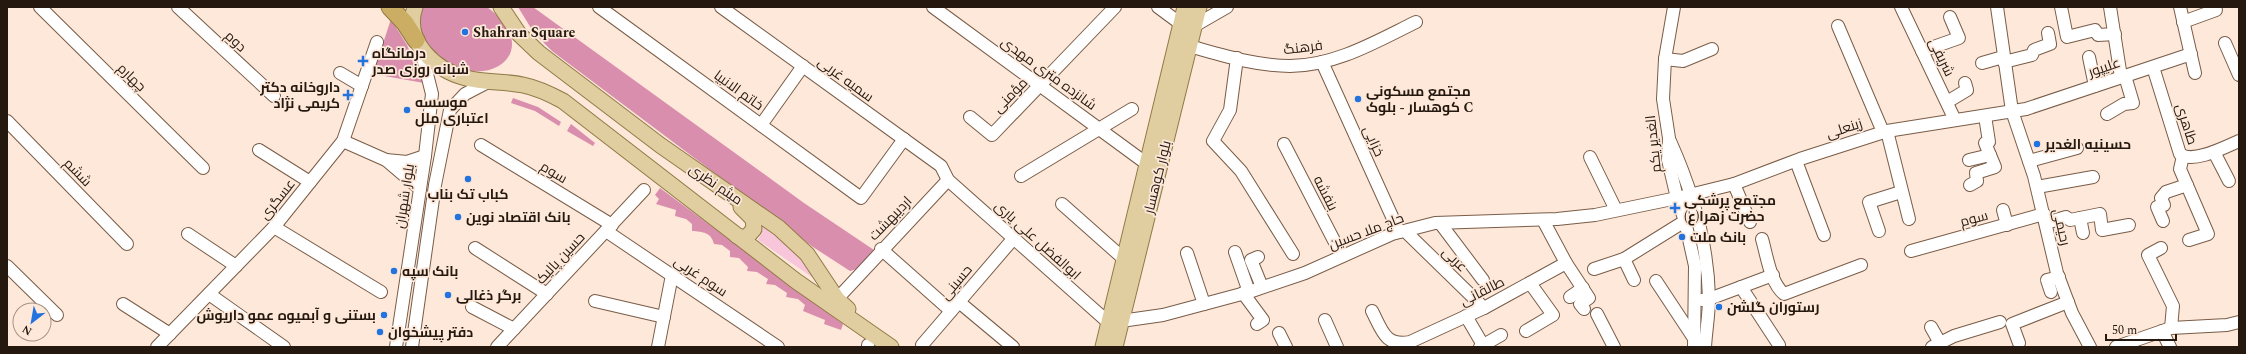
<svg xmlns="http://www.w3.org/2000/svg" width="2246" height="354" viewBox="0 0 2246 354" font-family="Spectral,Cairo,serif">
<rect width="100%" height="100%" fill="#fde8d9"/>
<polygon fill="#f8c6da" points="761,223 796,251 822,284 758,240 762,232"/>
<g fill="#da8eae">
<path d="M422,7h65c65,48 -12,95 -58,39 -9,-11 -12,-24 -7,-39z"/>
<polygon points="518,7 533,7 804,203 874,250 857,269 850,271 813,247 552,51 534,33"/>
<polygon points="391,19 407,45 424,83 373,74"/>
<polygon points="513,98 538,107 561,122 559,126 535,111 511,103"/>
<polygon points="571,124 595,143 593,146 567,131"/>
<path d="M660,188l183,136 -2,6 -17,-6 1,-4 -22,-9 2,-6 -7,-6 -12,-2 1,-4 -12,-8 -9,-1 2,-5 -11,-7 -10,-1 1,-4 -9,-9 -9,-1v-6l-8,-6 -8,-1c-3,-12 -11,-12 -22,-13v-7l-6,-5 -11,-3 1,-6 -20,-6 3,-5 -4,-4z"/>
</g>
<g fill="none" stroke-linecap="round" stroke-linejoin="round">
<g stroke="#795c47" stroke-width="14">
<g id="minor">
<polyline points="40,7 203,168"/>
<polyline points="178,7 274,96"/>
<polyline points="599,7 861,198 904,139"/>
<polyline points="721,7 941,166 948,180 1109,323"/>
<polyline points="933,7 1147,164"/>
<polyline points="1158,7 1181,24"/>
<polyline points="1674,7 1665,59 1663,99 1669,138 1668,160 1677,198 1685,221 1695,266 1694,347"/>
<polyline points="1901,7 1955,120"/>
<polyline points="1997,7 2012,111 2034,176 2057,273 2072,313 2090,347"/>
<polyline points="2061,7 2067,37 2095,30 2098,35 2115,34"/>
<polyline points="2110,7 2121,77"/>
<polyline points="2180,7 2195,73"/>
<polyline points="2183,22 2216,10"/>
<polyline points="1194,26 1227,7"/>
<polyline points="1838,26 1883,132"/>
<polyline points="2225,43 2239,75"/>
<path d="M1189,46c33,9 67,20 101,20 45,0 87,-25 126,-44"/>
<polyline points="1922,51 1959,38 1950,17"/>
<polyline points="2089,57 2095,86"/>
<polyline points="1237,58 1230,110 1213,141 1241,171 1293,254"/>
<polyline points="1665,59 1683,61 1712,49"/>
<polyline points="1322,62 1399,232"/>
<polyline points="2004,62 2032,55 2034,50 2050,44 2048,33"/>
<polyline points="1982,63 2003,57"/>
<path d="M2153,67l27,87c13,10 45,-7 59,-13"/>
<polyline points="340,73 362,86"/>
<polyline points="1947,102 1967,90 1965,83"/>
<polyline points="2107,114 2124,104 2133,103 2125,76"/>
<polyline points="970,117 992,135 1115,7"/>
<polyline points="7,121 127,244"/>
<polyline points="761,125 803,66"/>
<polyline points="1887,131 1909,219"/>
<polyline points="343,141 386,160 420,189"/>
<path d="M1670,141c22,49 38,103 39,157 0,16 -3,33 -4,49"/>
<polyline points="1284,144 1342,256"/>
<polyline points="481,145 612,225"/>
<polyline points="259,150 310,182"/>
<polyline points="2214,152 2229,181"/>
<polyline points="2183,156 2180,169 2208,234 2189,240"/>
<polyline points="1590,157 1616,210"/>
<polyline points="386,160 407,162 425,156"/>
<polyline points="1969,160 1990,155"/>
<polyline points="1796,161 1824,235"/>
<polyline points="2029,161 2077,148"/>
<polyline points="1021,176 1132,109"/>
<polyline points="1734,184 1750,222"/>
<polyline points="1970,185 1977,181 1976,173 1995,167 1985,143 1989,142 1985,116"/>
<polyline points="2037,187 2093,177"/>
<polyline points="1062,204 1124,259"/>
<polyline points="2003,210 2007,225"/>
<polyline points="2080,218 2083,233"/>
<polyline points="1543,220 1566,263 1589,298 1580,304 1584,309"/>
<polyline points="2163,221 2157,207 2164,205 2161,198 2166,192 2187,185"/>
<polyline points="1440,223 1483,280"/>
<polyline points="2046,223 2066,217 2070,220 2100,214 2102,230 2129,225"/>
<polyline points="274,227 381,292"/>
<polyline points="606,231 778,347"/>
<polyline points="1405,231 1484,308"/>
<polyline points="1879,231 1869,202 1901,192"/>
<polyline points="188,234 236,266"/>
<path d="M1762,239c5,17 8,43 22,55l77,-29"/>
<polyline points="475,248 547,294"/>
<polyline points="2161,248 2148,255 2173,306 2171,328"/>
<polyline points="881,249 951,311"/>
<polyline points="1911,251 2044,214"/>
<polyline points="1235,252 1249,292"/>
<polyline points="1187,253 1204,304"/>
<polyline points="1258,257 1251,260 1262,287"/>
<polyline points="1624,259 1634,280"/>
<polyline points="7,266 57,315"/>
<polyline points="1594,269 1624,259 1685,221"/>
<polyline points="1656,281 1693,337"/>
<polyline points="1741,287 1779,345"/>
<polyline points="2051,292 2047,280 2059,277"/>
<polyline points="1243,293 1263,320 1257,324"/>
<polyline points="209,294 284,347"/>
<polyline points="1570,297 1583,288"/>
<polyline points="837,299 948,180"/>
<polyline points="1702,300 1709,299 1773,275"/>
<polyline points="595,301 664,317"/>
<polyline points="959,302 1013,347"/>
<polyline points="123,304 170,334"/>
<polyline points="472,307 514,329"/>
<path d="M1372,311c10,19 13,36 38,31l74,-34 82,-45"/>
<polyline points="1597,314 1614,347"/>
<polyline points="1466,316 1483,345"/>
<polyline points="1325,320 1337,347"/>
<polyline points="1121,321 1163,315 1249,292 1305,273 1392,234 1435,223 1557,219 1595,215 1677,198 1734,184 1800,159 1887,131 2026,109 2191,54"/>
<polyline points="1931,327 1940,343"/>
<polyline points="1526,331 1553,315 1530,283"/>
<polyline points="2162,331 2170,347"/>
<polyline points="1279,333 1286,347"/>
<polyline points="2019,343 2012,324 2068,302"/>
<polyline points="922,345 1013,239"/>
<polyline points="157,347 274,227 343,141 377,42"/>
<polyline points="396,347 425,156 432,94 421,50"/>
<polyline points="412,347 435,185 450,110 465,94 488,82"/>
<polyline points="497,347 644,190"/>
<polyline points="658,347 672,275"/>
<polyline points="868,347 868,345"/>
<polyline points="1480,347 1501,335"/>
<polyline points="1932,347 1954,336 2000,322"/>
<polyline points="2116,347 2171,328 2227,325 2239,322"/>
</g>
</g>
<g stroke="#917a46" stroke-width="17">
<g id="major">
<path d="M415,7c-12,34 20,63 51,71 19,5 38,3 57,7 15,3 27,9 40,16l233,180 95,66"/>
<polyline points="501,7 519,34 539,53 660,145 779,228 807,254 837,299 848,309"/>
<polyline points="737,236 746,238 754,229 753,219 741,207"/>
<polyline points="1103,347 1185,7"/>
<polyline points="1115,347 1199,7"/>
</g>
</g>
<g stroke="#917a46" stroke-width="19">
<polyline id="highway" points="390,7 405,23 416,40"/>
</g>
<use href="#minor" stroke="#fff" stroke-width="12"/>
<use href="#major" stroke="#e0cea1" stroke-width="15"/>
<use href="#highway" stroke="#cbae63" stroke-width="17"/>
</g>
<g fill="#2373de" stroke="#fde8d9" stroke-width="1.5">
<circle cx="465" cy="32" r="4"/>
<path d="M361 55h4v4h4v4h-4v4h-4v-4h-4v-4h4z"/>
<path d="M346 89h4v4h4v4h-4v4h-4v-4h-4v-4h4z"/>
<circle cx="1358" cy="99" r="4"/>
<circle cx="407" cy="110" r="4"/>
<circle cx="2037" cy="144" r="4"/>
<circle cx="468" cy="179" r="4"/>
<path d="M1673 202h4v4h4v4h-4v4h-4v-4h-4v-4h4z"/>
<circle cx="458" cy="217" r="4"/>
<circle cx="1682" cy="237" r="4"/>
<circle cx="394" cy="271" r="4"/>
<circle cx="448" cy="295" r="4"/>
<circle cx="1719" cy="307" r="4"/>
<circle cx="384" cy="315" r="4"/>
<circle cx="380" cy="332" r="4"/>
</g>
<g text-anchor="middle" stroke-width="3.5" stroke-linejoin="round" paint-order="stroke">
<g font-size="14" font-weight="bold" fill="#24180f" stroke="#fde8d9" text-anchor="start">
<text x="473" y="37">Shahran Square</text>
<text x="372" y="58">درمانگاه<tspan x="372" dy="16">شبانه روزی صدر</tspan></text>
<text x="340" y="92" text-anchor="end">داروخانه دکتر<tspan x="340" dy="16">کریمی نژاد</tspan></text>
<text x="1366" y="96">مجتمع مسکونی<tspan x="1366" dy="16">کوهسار - بلوک C</tspan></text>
<text x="415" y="107">موسسه<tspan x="415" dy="16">اعتباری ملل</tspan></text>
<text x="2045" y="149">حسینیه الغدیر</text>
<text x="468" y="199" text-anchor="middle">کباب تک بناب</text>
<text x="1684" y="205">مجتمع پرشکی<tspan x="1684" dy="16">حضرت زهرا(ع)</tspan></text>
<text x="466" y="222">بانک اقتصاد نوین</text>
<text x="1690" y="242">بانک ملت</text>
<text x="402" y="276">بانک سپه</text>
<text x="456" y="300">برگر ذغالی</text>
<text x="1727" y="312">رستوران گلشن</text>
<text x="376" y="320" text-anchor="end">بستنی و آبمیوه عمو داریوش</text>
<text x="388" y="337">دفتر پیشخوان</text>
</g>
<g font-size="14" fill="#24180f" stroke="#fde8d9">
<text transform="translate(236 41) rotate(43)" y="5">دوم</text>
<text transform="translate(1303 47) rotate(-7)" y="5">فرهنگ</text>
<text transform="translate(1942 57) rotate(64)" y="5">شریفی</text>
<text transform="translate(2104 67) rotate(-19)" y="5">علیپور</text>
<text transform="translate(1049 73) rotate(36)" y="5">شانزده متری مهدی</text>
<text transform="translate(132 77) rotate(44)" y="5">چهارم</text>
<text transform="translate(846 79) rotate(36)" y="5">سمیه غربی</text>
<text transform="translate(739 90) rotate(36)" y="5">خاتم الانبیا</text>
<text transform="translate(1010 95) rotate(-46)" y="5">مؤمنی</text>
<text transform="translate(2187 124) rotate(72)" y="5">طاهری</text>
<text transform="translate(1844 128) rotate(-18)" y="5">زینعلی</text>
<text transform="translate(1374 141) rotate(66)" y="5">خزایی</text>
<text transform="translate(1653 144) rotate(-96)" y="5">الغدیر یکم</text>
<text transform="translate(78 172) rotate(46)" y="5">ششم</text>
<text transform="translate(554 172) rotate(31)" y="5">سوم</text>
<text transform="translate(1157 177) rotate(-76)" y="5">بلوار کوهسار</text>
<text transform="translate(716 184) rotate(34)" y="5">میثم نظری</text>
<text transform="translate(1326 193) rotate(63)" y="5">بنفشه</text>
<text transform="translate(404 196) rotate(-81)" y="5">بلوار شهران</text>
<text transform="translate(277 199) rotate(-51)" y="5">عسگری</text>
<text transform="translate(890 218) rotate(-46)" y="5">اردیبهشت</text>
<text transform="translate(1974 218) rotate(-15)" y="5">سوم</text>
<text transform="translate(2062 227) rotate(77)" y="5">رحیمی</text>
<text transform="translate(1366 231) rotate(-21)" y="5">حاج ملا حسین</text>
<text transform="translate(1038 240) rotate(42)" y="5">ابوالفضل علی یاری</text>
<text transform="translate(560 258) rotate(-47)" y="5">حسین پالیک</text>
<text transform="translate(1455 259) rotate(44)" y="5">عربی</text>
<text transform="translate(701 276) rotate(34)" y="5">سوم غربی</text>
<text transform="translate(956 282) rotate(-50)" y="5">حسینی</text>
<text transform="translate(1482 291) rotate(-27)" y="5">طالقانی</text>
</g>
</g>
<rect width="2246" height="354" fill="none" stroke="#24180f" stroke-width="16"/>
<g transform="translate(32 322) rotate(211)"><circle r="19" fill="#fde8d9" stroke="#a69588"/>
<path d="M0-3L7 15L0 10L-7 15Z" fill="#2373de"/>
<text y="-6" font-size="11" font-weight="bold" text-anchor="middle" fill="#24180f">N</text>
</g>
<path d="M2106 334v6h70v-6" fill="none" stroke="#24180f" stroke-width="2"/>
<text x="2112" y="334" font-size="12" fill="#24180f" stroke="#fde8d9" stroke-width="3" paint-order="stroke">50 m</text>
</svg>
